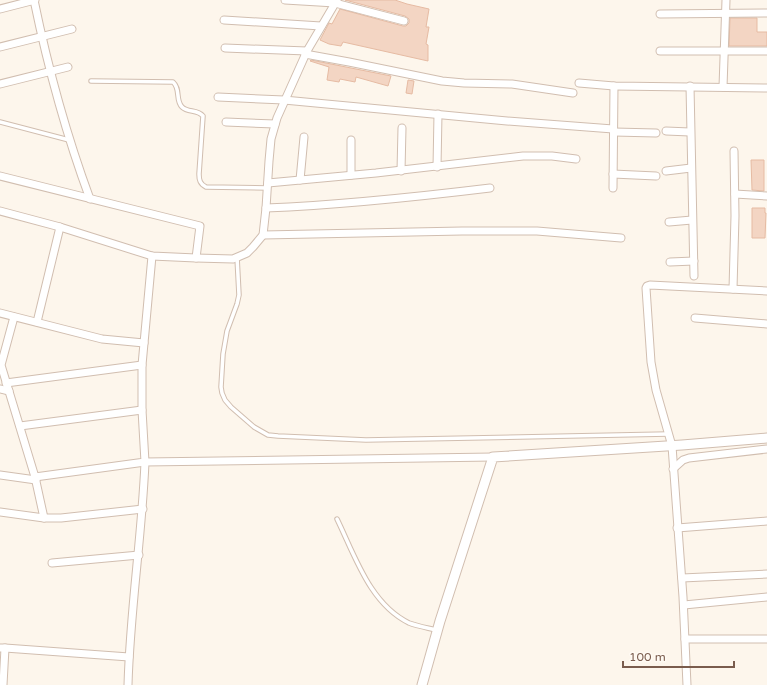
<svg xmlns="http://www.w3.org/2000/svg" width="767" height="685" viewBox="0 0 767 685" font-family="'Varela Round',sans-serif">
<rect width="100%" height="100%" fill="#fdf6ec"/>
<g fill="#f3d5c3" stroke="#e6bba3">
<polygon points="345,0 395,0 407,4 429,9 426,27 429,27 426,44 428,45 428,61 343,42 341,46 329,44 320,40 329,23 332,24 340,9 403,26 406,26 409,23 409,19 405,16"/>
<polygon points="730,18 757,18 757,32 767,32 767,46 729,46"/>
<polygon points="311,60 391,76 388,86 356,77 355,82 340,79 339,82 327,80 329,67 310,61"/>
<polygon points="408,80 414,81 412,94 406,93"/>
<polygon points="751,160 764,160 764,191 752,190"/>
<polygon points="752,208 765,208 765,213 766,213 765,238 752,238"/>
</g>
<g fill="none" stroke-linecap="round" stroke-linejoin="round">
<g stroke="#d1beb0" stroke-width="5.5">
<g id="service">
<path d="M91,81l82,1c8,7 2,18 9,25 6,6 15,2 21,9l-4,58c0,6 1,10 7,13l62,1"/>
<polyline points="0,122 69,140"/>
<polyline points="237,257 239,295 237,304 227,331 223,354 221,387 222,393 225,400 231,407 254,427 268,435 278,436 366,440 668,434"/>
<path d="M337,519c18,37 33,85 72,104 8,3 19,5 27,7"/>
</g>
</g>
<g stroke="#d1beb0" stroke-width="9">
<g id="minor">
<path d="M34,0c14,68 32,134 56,199"/>
<polyline points="285,0 335,3 404,21"/>
<polyline points="0,9 35,0"/>
<polyline points="660,14 767,13"/>
<polyline points="224,20 321,26"/>
<polyline points="0,47 72,29"/>
<polyline points="225,48 307,51"/>
<polyline points="660,51 767,51"/>
<polyline points="305,54 349,62 442,81 464,83 512,84 573,93"/>
<polyline points="579,83 614,86 767,88"/>
<polyline points="0,84 68,67"/>
<polyline points="690,86 694,276"/>
<polyline points="723,87 726,0"/>
<polyline points="218,97 284,100 507,121 613,129"/>
<polyline points="226,122 275,124"/>
<polyline points="666,131 690,132"/>
<polyline points="614,132 656,133"/>
<polyline points="351,140 351,175"/>
<polyline points="437,167 438,114"/>
<polyline points="401,171 402,128"/>
<polyline points="666,171 691,168"/>
<polyline points="613,174 656,176"/>
<polyline points="0,176 200,226 196,258 152,256 60,227 0,211"/>
<polyline points="300,180 304,137"/>
<polyline points="268,183 376,173 523,156 552,156 576,159"/>
<polyline points="613,188 614,86"/>
<polyline points="735,194 767,196"/>
<path d="M266,208c75,-3 150,-11 224,-20"/>
<polyline points="669,222 692,220"/>
<polyline points="263,235 462,231 537,231 621,238"/>
<polyline points="196,258 233,259 247,253 253,247 263,235 266,208 269,161 271,139 277,118 307,51 337,0"/>
<polyline points="670,262 694,261"/>
<polyline points="733,289 735,216 734,151"/>
<polyline points="0,313 102,339 144,343"/>
<polyline points="14,317 1,365 35,477 145,462 142,410 142,365 152,256"/>
<polyline points="695,318 767,324"/>
<polyline points="37,322 60,227"/>
<polyline points="6,383 142,365"/>
<polyline points="0,389 9,391"/>
<polyline points="20,426 142,410"/>
<polyline points="673,469 683,460 689,458 767,449"/>
<polyline points="0,475 36,480"/>
<polyline points="35,477 44,518"/>
<polyline points="0,512 44,518 61,518 143,509"/>
<polyline points="677,528 767,521"/>
<polyline points="52,563 139,555"/>
<polyline points="682,578 767,574"/>
<polyline points="684,605 767,597"/>
<polyline points="685,639 767,639"/>
<polyline points="0,648 5,648 3,685"/>
<polyline points="5,648 129,657"/>
<path d="M128,685c2,-75 14,-149 17,-223l348,-5"/>
<polyline points="687,685 683,597 672,446 656,390 651,362 646,288 647,286 650,285 767,291"/>
</g>
</g>
<g stroke="#d1beb0" stroke-width="11">
<polyline id="tertiary" points="422,685 440,621 493,457 682,445 767,438"/>
</g>
<use href="#service" stroke="#fff" stroke-width="3.5"/>
<use href="#minor" stroke="#fff" stroke-width="7"/>
<use href="#tertiary" stroke="#fff" stroke-width="9"/>
</g>
<path d="M623 661v6h111v-6" fill="none" stroke="#7a5c4d" stroke-width="2"/>
<text x="629" y="661" font-size="12" fill="#7a5c4d" stroke="#fffaf3" stroke-width="3" paint-order="stroke">100 m</text>
</svg>
